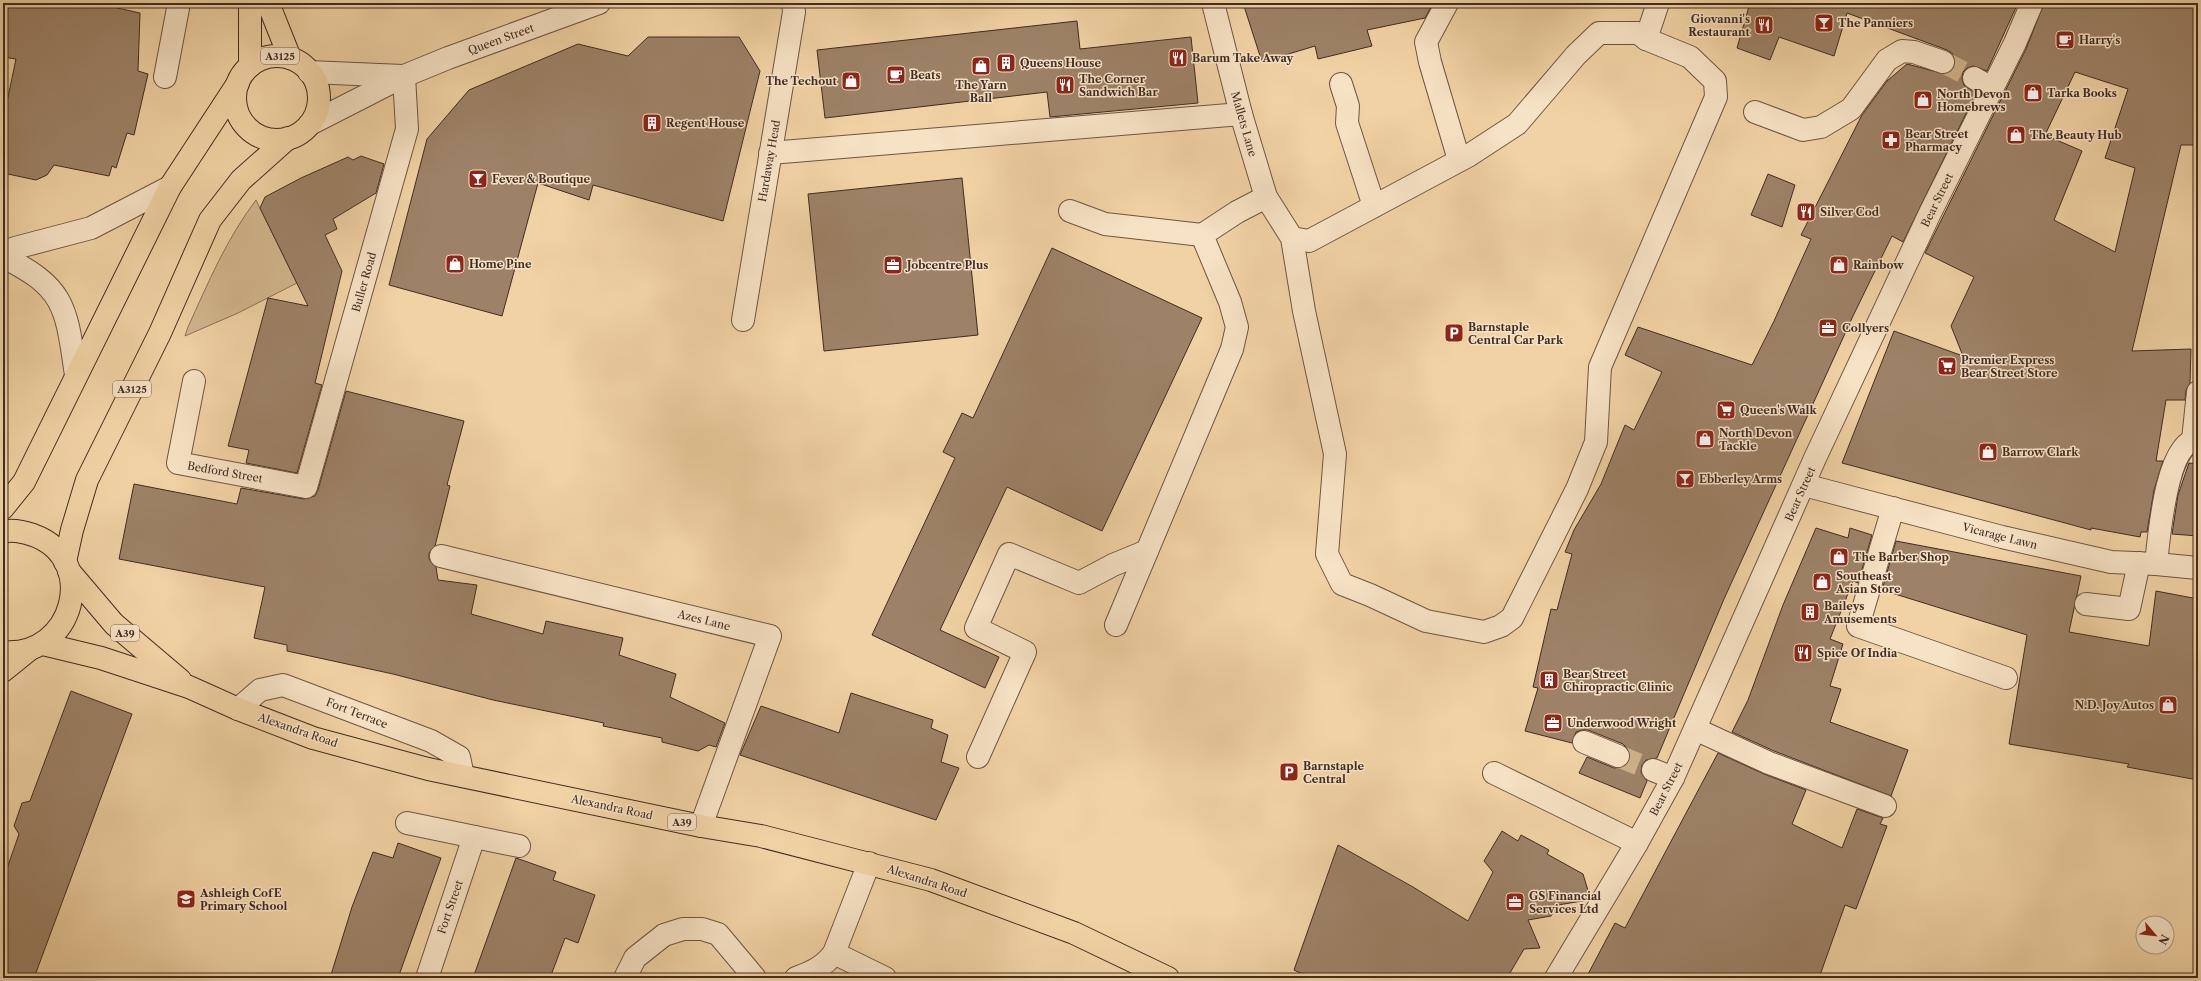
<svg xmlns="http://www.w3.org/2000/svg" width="2201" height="981" viewBox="0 0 2201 981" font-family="'Libre Caslon Text',serif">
<rect width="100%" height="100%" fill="#f1d2a4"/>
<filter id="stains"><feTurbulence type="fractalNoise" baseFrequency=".005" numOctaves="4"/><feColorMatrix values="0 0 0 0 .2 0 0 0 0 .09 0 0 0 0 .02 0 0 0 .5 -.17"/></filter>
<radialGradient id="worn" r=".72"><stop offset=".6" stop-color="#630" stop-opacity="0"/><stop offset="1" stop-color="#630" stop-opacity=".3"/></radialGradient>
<path fill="#d3b68e" stroke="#8a7159" d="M256,200l41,83 -59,30 -53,23 3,-9c20,-44 39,-89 68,-127z"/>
<g fill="#9d8267" stroke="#412c24" fill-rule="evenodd">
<polygon points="3,3 95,3 140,13 138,71 148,74 134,135 127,133 116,168 112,166 109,176 54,165 47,175 36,180 3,173 3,121 16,59 3,57"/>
<polygon points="1243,3 1433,3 1425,18 1367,30 1372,46 1318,59 1315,46 1262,62"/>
<polygon points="1750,3 2018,3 1987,71 1973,66 1967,68 1963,72 1962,79 1964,85 1976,93 1903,242 1892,236 1853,316 1724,599 1657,758 1646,760 1642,765 1641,772 1647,781 1640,798 1579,773 1587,757 1614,768 1625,766 1629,761 1630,755 1628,749 1623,744 1588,730 1582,730 1576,732 1572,743 1525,731 1538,688 1533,687 1551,609 1557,610 1572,554 1565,552 1574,530 1601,484 1625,425 1634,430 1662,372 1625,355 1638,327 1752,365 1774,321 1811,239 1801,235 1862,115 1887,81 1907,64 1945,74 1951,71 1955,66 1953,54 1947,50 1847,13 1834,56 1779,37 1770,60 1737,48"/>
<path d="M2044,3h154v142h-17l-49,206 59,-2 -1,34 -4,7 -1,10h-19l-10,61h7l-9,29 -7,42h-6l-1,5 -49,-9v2l-249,-67 52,-132 69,25 -12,-30 23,-49 -49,-24 101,-204zM2075,72l53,17 -23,69 30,10 -20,84 -61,-32 28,-69 -37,-16z"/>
<polygon points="1077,21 1080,49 1191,37 1198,103 1050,117 1047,92 825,118 817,50"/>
<polygon points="648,37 739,37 760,71 723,221 593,185 589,200 538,183 502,316 389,285 427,139 469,90 578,44 628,56"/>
<polygon points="361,156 384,164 376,193 333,219 337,229 325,235 342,271 315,383 322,385 297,473 246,463 249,450 228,446 268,298 308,306 260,208 265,197 301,178 348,157 353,160"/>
<polygon points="1768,174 1795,185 1782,227 1751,215"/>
<polygon points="962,178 978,335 824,351 808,194"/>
<polygon points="1052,248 1202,318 1102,531 1007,487 940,630 999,657 985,688 872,635 955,458 943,452 962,413 973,418"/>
<polygon points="346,391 464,421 447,485 450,486 435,546 429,553 429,559 436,567 438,580 477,585 471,614 543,634 546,621 623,638 619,655 676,674 670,697 725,723 716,747 709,745 698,751 662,742 662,738 603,726 604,723 493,700 393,674 287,651 287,645 254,638 265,587 119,559 134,484 237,504 241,488 304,499 315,496 318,490"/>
<polygon points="2189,463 2198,464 2198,536 2172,534 2178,495"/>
<polygon points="1816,528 1848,538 1850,528 1872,535 1858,583 1853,581 1830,639 1843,644 1830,686 1841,689 1830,722 1908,750 1891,796 1774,751 1732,732 1748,700 1783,605"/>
<polygon points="1896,541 2081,576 2069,632 2149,646 2156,591 2198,599 2198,780 2127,767 2129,764 2009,744 2027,635 1882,590"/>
<polygon points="71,691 132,714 34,978 3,978 3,880 19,834 14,826 22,803 30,801"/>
<polygon points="851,693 933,720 931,728 948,735 941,762 959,768 936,820 740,755 761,706 839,733"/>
<polygon points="1718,753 1764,774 1806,790 1792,824 1842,848 1857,809 1883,818 1880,824 1887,826 1856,909 1845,905 1819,978 1586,978 1615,923 1625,928"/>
<polygon points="1502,831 1518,841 1521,835 1549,850 1547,854 1583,874 1590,897 1588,900 1558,905 1551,916 1528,920 1540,948 1524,949 1507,978 1311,978 1294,970 1338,845 1413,887 1468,921 1493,872 1484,861"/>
<polygon points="398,843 441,858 398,978 330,978 352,907 373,852 393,858"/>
<polygon points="516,858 556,872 553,880 595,895 578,943 565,938 550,978 473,978"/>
</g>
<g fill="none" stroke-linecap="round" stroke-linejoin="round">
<g stroke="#ceb18a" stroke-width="22" stroke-dasharray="22 11" stroke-linecap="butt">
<polyline points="1943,62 1974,78"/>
<polyline points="1618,756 1653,770"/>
</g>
<g stroke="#6d5644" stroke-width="24">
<g id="minor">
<polyline points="1213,3 1241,114 1266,197 1292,238 1304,311 1335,454 1327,554 1342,584 1370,595 1426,621 1484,632 1501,626 1512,618 1577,489 1596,442 1600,367 1716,97 1715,81 1690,57 1646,39 1638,33 1599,33 1576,55 1517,124 1468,156 1309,241 1292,238"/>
<polyline points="1447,3 1426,42 1430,62 1459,160"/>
<polyline points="1646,39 1658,3"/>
<polyline points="309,72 403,76"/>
<polyline points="165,77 179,3"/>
<polyline points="1974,78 1992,88"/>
<polyline points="1341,84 1348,106 1347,123 1374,206"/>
<polyline points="1755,112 1803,130 1821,127 1851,109 1887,60 1902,51 1914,52 1943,62"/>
<polyline points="310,124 404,76 448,58 599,3"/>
<polyline points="770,153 1241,114"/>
<polyline points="1070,211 1105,224 1202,235 1237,212 1266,197"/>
<polyline points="3,253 15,248 91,228 170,187"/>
<path d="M3,257c64,31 63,52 73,118"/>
<polyline points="743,320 794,12 793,3"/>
<polyline points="194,381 178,463 306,487 407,129 404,76"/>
<polyline points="2193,440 2198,392"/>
<polyline points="1804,485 2002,537 2111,562 2156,564 2198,568"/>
<polyline points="1893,508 1858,626 2006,678"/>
<polyline points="441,556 770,636 701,826"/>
<path d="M2156,564c3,-27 10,-122 42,-125"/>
<polyline points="2086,604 2129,609 2139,563"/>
<polyline points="1116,625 1232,349 1237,327 1230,302 1202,235"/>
<polyline points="238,709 260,690 283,685 431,741 459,757 463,776"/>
<polyline points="1695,729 1769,763 1885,806"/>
<polyline points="1584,742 1618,756"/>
<polyline points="978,757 1025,652 976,628 1009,554 1079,583 1113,565 1147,551"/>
<polyline points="1653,770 1673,778"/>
<polyline points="1494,773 1637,843"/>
<polyline points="407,823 519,846"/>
<polyline points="834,953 885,978"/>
<polyline points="427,978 474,837"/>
<polyline points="625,978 635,958 664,935 683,929 702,929 718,934 755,978"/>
<path d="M796,978c16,-6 28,-11 38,-25l35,-90"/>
<polyline points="1556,978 1637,843 1673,778 1816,456 1930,213 2015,43 2032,3"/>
</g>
</g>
<g stroke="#412c24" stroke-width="24">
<g id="major">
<polyline points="268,3 290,58"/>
<circle cx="277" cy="98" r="42"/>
<polyline points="250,66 250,3"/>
<polyline points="3,508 24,482 170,187 238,83"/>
<path d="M3,532c9,-3 21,0 30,3 67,24 41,123 -30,117"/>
<polyline points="65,562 72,530 87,480 160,333 210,220 241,180 288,138"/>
<polyline points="69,571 114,624 180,680"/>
<polyline points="43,644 101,658 189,687 238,709 313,738 428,769 701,826 761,836 931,880 1074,933 1168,978"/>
<polyline points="3,671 29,650"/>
</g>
</g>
<use href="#minor" stroke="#f6e2c4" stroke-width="22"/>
<use href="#major" stroke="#f1d2a4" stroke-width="22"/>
</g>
<defs>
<g id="bar-square" transform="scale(1)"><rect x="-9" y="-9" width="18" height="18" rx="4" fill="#8f2418" stroke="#f6e2c4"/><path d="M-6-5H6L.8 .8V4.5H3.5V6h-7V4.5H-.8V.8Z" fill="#fff"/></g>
<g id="restaurant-square" transform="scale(1)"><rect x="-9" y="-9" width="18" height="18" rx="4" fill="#8f2418" stroke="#f6e2c4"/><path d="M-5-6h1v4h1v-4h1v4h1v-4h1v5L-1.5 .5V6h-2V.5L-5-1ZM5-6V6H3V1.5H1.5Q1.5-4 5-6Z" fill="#fff"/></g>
<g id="cafe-square" transform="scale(1)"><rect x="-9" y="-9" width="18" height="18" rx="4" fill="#8f2418" stroke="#f6e2c4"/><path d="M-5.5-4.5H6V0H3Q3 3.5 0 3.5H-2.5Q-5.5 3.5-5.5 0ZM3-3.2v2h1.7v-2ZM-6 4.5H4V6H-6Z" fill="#fff"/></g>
<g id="building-square" transform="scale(1)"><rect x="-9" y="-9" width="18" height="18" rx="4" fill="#8f2418" stroke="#f6e2c4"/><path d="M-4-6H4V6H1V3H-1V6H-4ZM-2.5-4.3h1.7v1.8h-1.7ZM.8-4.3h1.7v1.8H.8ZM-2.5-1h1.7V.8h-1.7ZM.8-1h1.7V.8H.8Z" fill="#fff"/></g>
<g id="shop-square" transform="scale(1)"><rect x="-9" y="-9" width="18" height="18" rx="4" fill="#8f2418" stroke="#f6e2c4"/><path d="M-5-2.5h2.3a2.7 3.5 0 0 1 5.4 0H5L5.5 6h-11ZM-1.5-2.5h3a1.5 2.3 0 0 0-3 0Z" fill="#fff"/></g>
<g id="pharmacy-square" transform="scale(1)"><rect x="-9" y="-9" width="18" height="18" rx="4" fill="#8f2418" stroke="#f6e2c4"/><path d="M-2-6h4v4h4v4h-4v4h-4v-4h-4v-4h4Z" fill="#fff"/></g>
<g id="office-square" transform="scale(1)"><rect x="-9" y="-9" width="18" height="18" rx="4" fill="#8f2418" stroke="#f6e2c4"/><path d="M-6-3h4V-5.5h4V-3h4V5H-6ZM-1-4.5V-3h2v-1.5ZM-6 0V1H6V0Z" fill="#fff"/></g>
<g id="parking-square" transform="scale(1)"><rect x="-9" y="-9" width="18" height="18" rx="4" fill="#8f2418" stroke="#f6e2c4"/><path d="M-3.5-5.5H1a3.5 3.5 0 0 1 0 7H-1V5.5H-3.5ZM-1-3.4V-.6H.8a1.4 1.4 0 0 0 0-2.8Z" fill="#fff"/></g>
<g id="supermarket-square" transform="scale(1)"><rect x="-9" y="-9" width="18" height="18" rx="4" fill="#8f2418" stroke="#f6e2c4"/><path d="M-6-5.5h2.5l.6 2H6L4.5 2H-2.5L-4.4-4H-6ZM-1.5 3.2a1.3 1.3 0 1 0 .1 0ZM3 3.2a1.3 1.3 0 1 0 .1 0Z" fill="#fff"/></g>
<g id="school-square" transform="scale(1)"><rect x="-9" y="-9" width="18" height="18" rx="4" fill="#8f2418" stroke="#f6e2c4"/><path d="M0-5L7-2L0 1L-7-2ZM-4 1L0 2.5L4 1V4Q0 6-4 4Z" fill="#fff"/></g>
</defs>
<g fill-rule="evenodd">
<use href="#bar-square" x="1824" y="23"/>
<use href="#restaurant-square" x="1764" y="25"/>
<use href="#cafe-square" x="2065" y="40"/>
<use href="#restaurant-square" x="1178" y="58"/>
<use href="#building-square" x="1006" y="63"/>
<use href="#shop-square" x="981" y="66"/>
<use href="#cafe-square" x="896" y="75"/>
<use href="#shop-square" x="851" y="81"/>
<use href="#restaurant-square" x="1065" y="85"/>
<use href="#shop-square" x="2033" y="93"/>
<use href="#shop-square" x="1923" y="100"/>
<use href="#building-square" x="652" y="123"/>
<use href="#shop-square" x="2016" y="135"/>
<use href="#pharmacy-square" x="1891" y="140"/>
<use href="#bar-square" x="478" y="179"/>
<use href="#restaurant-square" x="1806" y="212"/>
<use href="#shop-square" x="455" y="264"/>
<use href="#office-square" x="893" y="265"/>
<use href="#shop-square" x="1839" y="265"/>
<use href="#office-square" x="1828" y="328"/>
<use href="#parking-square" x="1454" y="333"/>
<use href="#supermarket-square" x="1947" y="366"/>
<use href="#supermarket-square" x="1726" y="410"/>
<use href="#shop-square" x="1705" y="439"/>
<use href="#shop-square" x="1988" y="452"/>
<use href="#bar-square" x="1685" y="479"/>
<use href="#shop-square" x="1839" y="557"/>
<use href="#shop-square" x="1822" y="582"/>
<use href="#building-square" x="1810" y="612"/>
<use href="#restaurant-square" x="1803" y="653"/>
<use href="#building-square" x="1549" y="680"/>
<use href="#shop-square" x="2168" y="705"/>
<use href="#office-square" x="1553" y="723"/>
<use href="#parking-square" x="1289" y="772"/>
<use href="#school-square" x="186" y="899"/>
<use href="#office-square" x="1515" y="902"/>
</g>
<g text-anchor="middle" stroke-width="3" stroke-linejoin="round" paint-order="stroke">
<g fill="#f6e2c4" stroke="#776354" stroke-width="1">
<rect x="261" y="48" width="38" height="16" rx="3"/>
<rect x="113" y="381" width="38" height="16" rx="3"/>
<rect x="111" y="625" width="28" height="16" rx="3"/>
<rect x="668" y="814" width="28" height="16" rx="3"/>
</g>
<g font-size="10" font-weight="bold" fill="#412c24">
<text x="280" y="60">A3125</text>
<text x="132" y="393">A3125</text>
<text x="125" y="637">A39</text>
<text x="682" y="826">A39</text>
</g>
<g font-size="11" font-weight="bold" fill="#412c24" stroke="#f6e2c4" text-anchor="start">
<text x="1750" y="23" text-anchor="end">Giovanni's<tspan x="1750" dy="13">Restaurant</tspan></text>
<text x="1838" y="27">The Panniers</text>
<text x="2079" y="44">Harry's</text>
<text x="1192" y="62">Barum Take Away</text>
<text x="1020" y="67">Queens House</text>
<text x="910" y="79">Beats</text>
<text x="1079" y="83">The Corner<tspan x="1079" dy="13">Sandwich Bar</tspan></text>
<text x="837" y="85" text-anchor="end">The Techout</text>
<text x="981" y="89" text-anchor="middle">The Yarn<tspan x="981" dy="13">Ball</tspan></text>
<text x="2047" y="97">Tarka Books</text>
<text x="1937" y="98">North Devon<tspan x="1937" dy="13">Homebrews</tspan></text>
<text x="666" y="127">Regent House</text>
<text x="1905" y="138">Bear Street<tspan x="1905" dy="13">Pharmacy</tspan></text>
<text x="2030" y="139">The Beauty Hub</text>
<text x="492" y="183">Fever &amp; Boutique</text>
<text x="1820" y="216">Silver Cod</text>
<text x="469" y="268">Home Pine</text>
<text x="907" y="269">Jobcentre Plus</text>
<text x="1853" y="269">Rainbow</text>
<text x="1468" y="331">Barnstaple<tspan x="1468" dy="13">Central Car Park</tspan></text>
<text x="1842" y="332">Collyers</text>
<text x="1961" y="364">Premier Express<tspan x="1961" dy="13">Bear Street Store</tspan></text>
<text x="1740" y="414">Queen's Walk</text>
<text x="1719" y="437">North Devon<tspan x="1719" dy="13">Tackle</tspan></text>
<text x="2002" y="456">Barrow Clark</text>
<text x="1699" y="483">Ebberley Arms</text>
<text x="1853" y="561">The Barber Shop</text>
<text x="1836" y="580">Southeast<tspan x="1836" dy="13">Asian Store</tspan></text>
<text x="1824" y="610">Baileys<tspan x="1824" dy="13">Amusements</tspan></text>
<text x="1817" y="657">Spice Of India</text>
<text x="1563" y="678">Bear Street<tspan x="1563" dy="13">Chiropractic Clinic</tspan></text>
<text x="2154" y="709" text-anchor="end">N.D. Joy Autos</text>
<text x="1567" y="727">Underwood Wright</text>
<text x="1303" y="770">Barnstaple<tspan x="1303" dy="13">Central</tspan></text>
<text x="200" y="897">Ashleigh CofE<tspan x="200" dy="13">Primary School</tspan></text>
<text x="1529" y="900">GS Financial<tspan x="1529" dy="13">Services Ltd</tspan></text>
</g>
<g font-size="11" fill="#412c24" stroke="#f6e2c4">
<text transform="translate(501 39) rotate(-20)" y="4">Queen Street</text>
<text transform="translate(1244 124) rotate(74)" y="4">Mallets Lane</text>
<text transform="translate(769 161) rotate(-80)" y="4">Hardaway Head</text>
<text transform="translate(1937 200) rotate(-64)" y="4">Bear Street</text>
<text transform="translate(364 282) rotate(-74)" y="4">Buller Road</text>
<text transform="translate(225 472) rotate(10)" y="4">Bedford Street</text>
<text transform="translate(1800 494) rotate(-66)" y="4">Bear Street</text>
<text transform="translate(2000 536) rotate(14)" y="4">Vicarage Lawn</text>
<text transform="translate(704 620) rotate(14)" y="4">Azes Lane</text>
<text transform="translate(357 713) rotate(21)" y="4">Fort Terrace</text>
<text transform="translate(298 730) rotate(19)" y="4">Alexandra Road</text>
<text transform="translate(1666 789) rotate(-63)" y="4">Bear Street</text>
<text transform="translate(612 807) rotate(12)" y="4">Alexandra Road</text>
<text transform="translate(927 881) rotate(18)" y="4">Alexandra Road</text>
<text transform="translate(450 907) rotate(-71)" y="4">Fort Street</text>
</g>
</g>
<rect width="2201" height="981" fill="none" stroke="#f1d2a4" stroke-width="16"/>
<rect x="4" y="4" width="2193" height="973" fill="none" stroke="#412c24" stroke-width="2"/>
<rect x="8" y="8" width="2185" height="965" fill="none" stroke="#412c24"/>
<g transform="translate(2155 935) rotate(118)"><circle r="19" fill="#f6e2c4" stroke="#ae9984"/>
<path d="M0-3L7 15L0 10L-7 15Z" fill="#8f2418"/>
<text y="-6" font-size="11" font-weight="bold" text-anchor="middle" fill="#412c24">N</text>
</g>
<rect width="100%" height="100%" filter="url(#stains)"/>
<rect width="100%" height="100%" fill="url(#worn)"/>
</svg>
